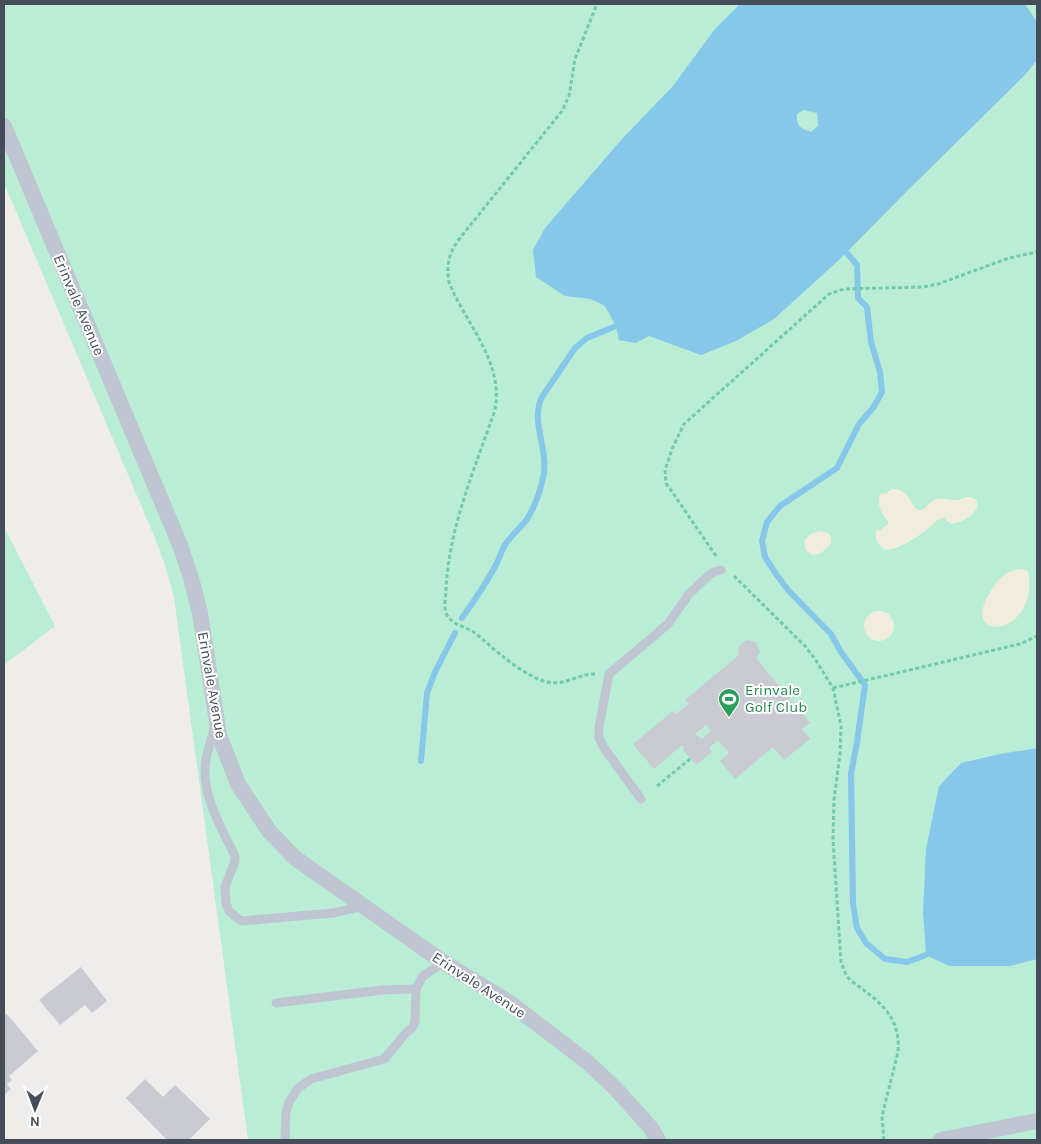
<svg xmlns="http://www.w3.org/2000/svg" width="1041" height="1144" viewBox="0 0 1041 1144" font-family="Karla,sans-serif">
<rect width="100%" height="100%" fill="#efecec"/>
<g fill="#b9edd5">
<polygon points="4,4 1037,4 1037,1140 248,1140 174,597 166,568 155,538 4,183"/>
<polygon points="4,527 55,626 4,665"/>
</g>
<g fill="#f1eddc">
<path d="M892,489c20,-1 18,23 30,21 5,-2 7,-8 12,-10 7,-3 16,0 24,0 4,-1 8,-3 12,-3 4,1 3,1 7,4 4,12 -16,22 -26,23l-7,-6c-9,1 -12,8 -19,13 -9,7 -28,19 -39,19 -7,-4 -13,-11 -9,-20h3l9,-7c-7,-9 -14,-19 -8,-30l4,1z"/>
<polygon points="821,531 828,533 831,536 831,544 820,554 812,555 806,550 804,541 810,534"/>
<path d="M1022,569l6,2c13,66 -74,75 -36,18 7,-12 16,-19 30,-20z"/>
<circle cx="879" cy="626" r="15"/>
</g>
<g fill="#87c7ea" fill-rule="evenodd">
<path d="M740,4h285l12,18v38l-12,15 -118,116 -67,68 -66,60 -38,22 -35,14 -52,-19 -13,7 -17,-3 -3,-14 -11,-20 -14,-7 -26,-3 -29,-19 -3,-27 12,-22 77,-89 51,-53 42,-57zM803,110l14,3 1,13 -7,6c-11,-4 -15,-6 -14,-18z"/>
<polygon points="1037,748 1037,959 1010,966 949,966 926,955 923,912 926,849 939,786 961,763 1000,754"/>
</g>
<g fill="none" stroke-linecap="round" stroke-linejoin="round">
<g stroke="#87c7ea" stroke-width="6">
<polyline points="847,253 857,265 858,298 867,307 871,342 880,372 882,392 873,408 859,424 837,468 780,506 767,522 762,541 765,557 776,574 788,590 831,634 841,652 865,685 857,742 851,774 853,904 857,928 866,943 885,959 907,962 926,955"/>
<path d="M462,618c13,-18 25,-36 35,-55 3,-6 4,-12 8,-18 6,-10 16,-17 22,-26 9,-14 14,-30 17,-46 4,-25 -14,-52 -2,-76l33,-49 12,-10 29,-12"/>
<polyline points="421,761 427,693 435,672 455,633"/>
</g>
</g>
<g fill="#c9cad2" fill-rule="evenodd">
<path d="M746,640l10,2 4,10 -4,6 54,65 -8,6 8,10 -26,21 -11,-13 -38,32 -15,-18 9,-8 -11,-13 -9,8 3,4 -16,13 -14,-16 2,-1 -2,-3 -28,24 -21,-25 40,-33 3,3 13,-10 -4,-4 54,-45 -1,-3 1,-6zM706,725l5,6 -9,8 -7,-5z"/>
<polygon points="81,967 107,1001 92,1013 85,1005 60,1025 39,1000"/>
<polygon points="6,1013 38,1051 9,1076 12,1080 7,1084 11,1089 4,1095 4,1015"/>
<polygon points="145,1079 163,1097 175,1085 210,1119 189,1140 167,1140 126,1098"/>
</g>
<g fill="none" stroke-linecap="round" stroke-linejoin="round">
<g stroke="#72cbab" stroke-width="3" stroke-dasharray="4 2.5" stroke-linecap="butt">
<polyline points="716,556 666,483 665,470 672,449 684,424 829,294 844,289 923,287 938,284 1009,258 1037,252"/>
<path d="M734,576l71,70 10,13 18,29 8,38 -1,28 -6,46 -1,39 8,123 5,13 4,5c27,20 51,34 48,72l-16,64 2,24"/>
<path d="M595,674c-18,0 -29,12 -48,8 -18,-4 -46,-26 -60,-39 -5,-4 -10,-9 -15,-12 -9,-5 -19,-6 -25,-16 -4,-8 -1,-18 -1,-26 3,-62 29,-121 49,-179 9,-49 -29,-85 -46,-128 -3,-17 0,-30 11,-44l102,-127 7,-15 6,-37 22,-55"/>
<polyline points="833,688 1020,644 1037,636"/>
<polyline points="657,786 690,759"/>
</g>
<g stroke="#bfc6d2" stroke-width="9">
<path d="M214,728c-2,10 -6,21 -8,31 -6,34 15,68 29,97v5l-10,26 1,17 3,7 12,10 92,-8 31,-7"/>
<polyline points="641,799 604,748 599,738 599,727 609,674 668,624 689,594 709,575 714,572 721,570"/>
<polyline points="276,1003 382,990 416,989"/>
<polyline points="285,1140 286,1112 289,1102 298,1088 311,1079 384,1059 406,1033 412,1028 415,1022 416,989 422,977 443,962"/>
</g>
<g stroke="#bfc6d2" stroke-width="16">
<polyline points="4,126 180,545 191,578 200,613 219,735 238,784 269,831 295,858 443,962 510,1003 586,1061 615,1088 651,1128 658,1140"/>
<polyline points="941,1140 1037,1121"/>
</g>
</g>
<defs>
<g id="stadium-pin" transform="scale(1.125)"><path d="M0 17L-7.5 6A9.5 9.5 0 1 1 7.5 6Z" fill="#2e9e5b" stroke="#fff"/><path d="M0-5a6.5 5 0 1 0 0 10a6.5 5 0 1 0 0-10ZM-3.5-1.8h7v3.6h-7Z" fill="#fff"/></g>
</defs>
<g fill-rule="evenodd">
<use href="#stadium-pin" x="729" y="699"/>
</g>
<g text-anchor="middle" stroke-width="4" stroke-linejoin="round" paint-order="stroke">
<g font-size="15" fill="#454d59" stroke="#fff">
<text transform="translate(79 305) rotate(67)" y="5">Erinvale Avenue</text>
<text transform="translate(212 685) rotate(80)" y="5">Erinvale Avenue</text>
<text transform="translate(479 985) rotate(33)" y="5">Erinvale Avenue</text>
</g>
<g font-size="15" fill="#27864d" stroke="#fff" text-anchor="start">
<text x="745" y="695">Erinvale<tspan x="745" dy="17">Golf Club</tspan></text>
</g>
</g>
<rect width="1041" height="1144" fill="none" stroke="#454d59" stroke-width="10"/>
<g transform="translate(35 1109) rotate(181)" stroke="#ffffff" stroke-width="4" paint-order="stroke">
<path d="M0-4L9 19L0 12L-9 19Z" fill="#454d59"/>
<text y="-8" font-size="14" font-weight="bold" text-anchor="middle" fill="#454d59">N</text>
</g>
</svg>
